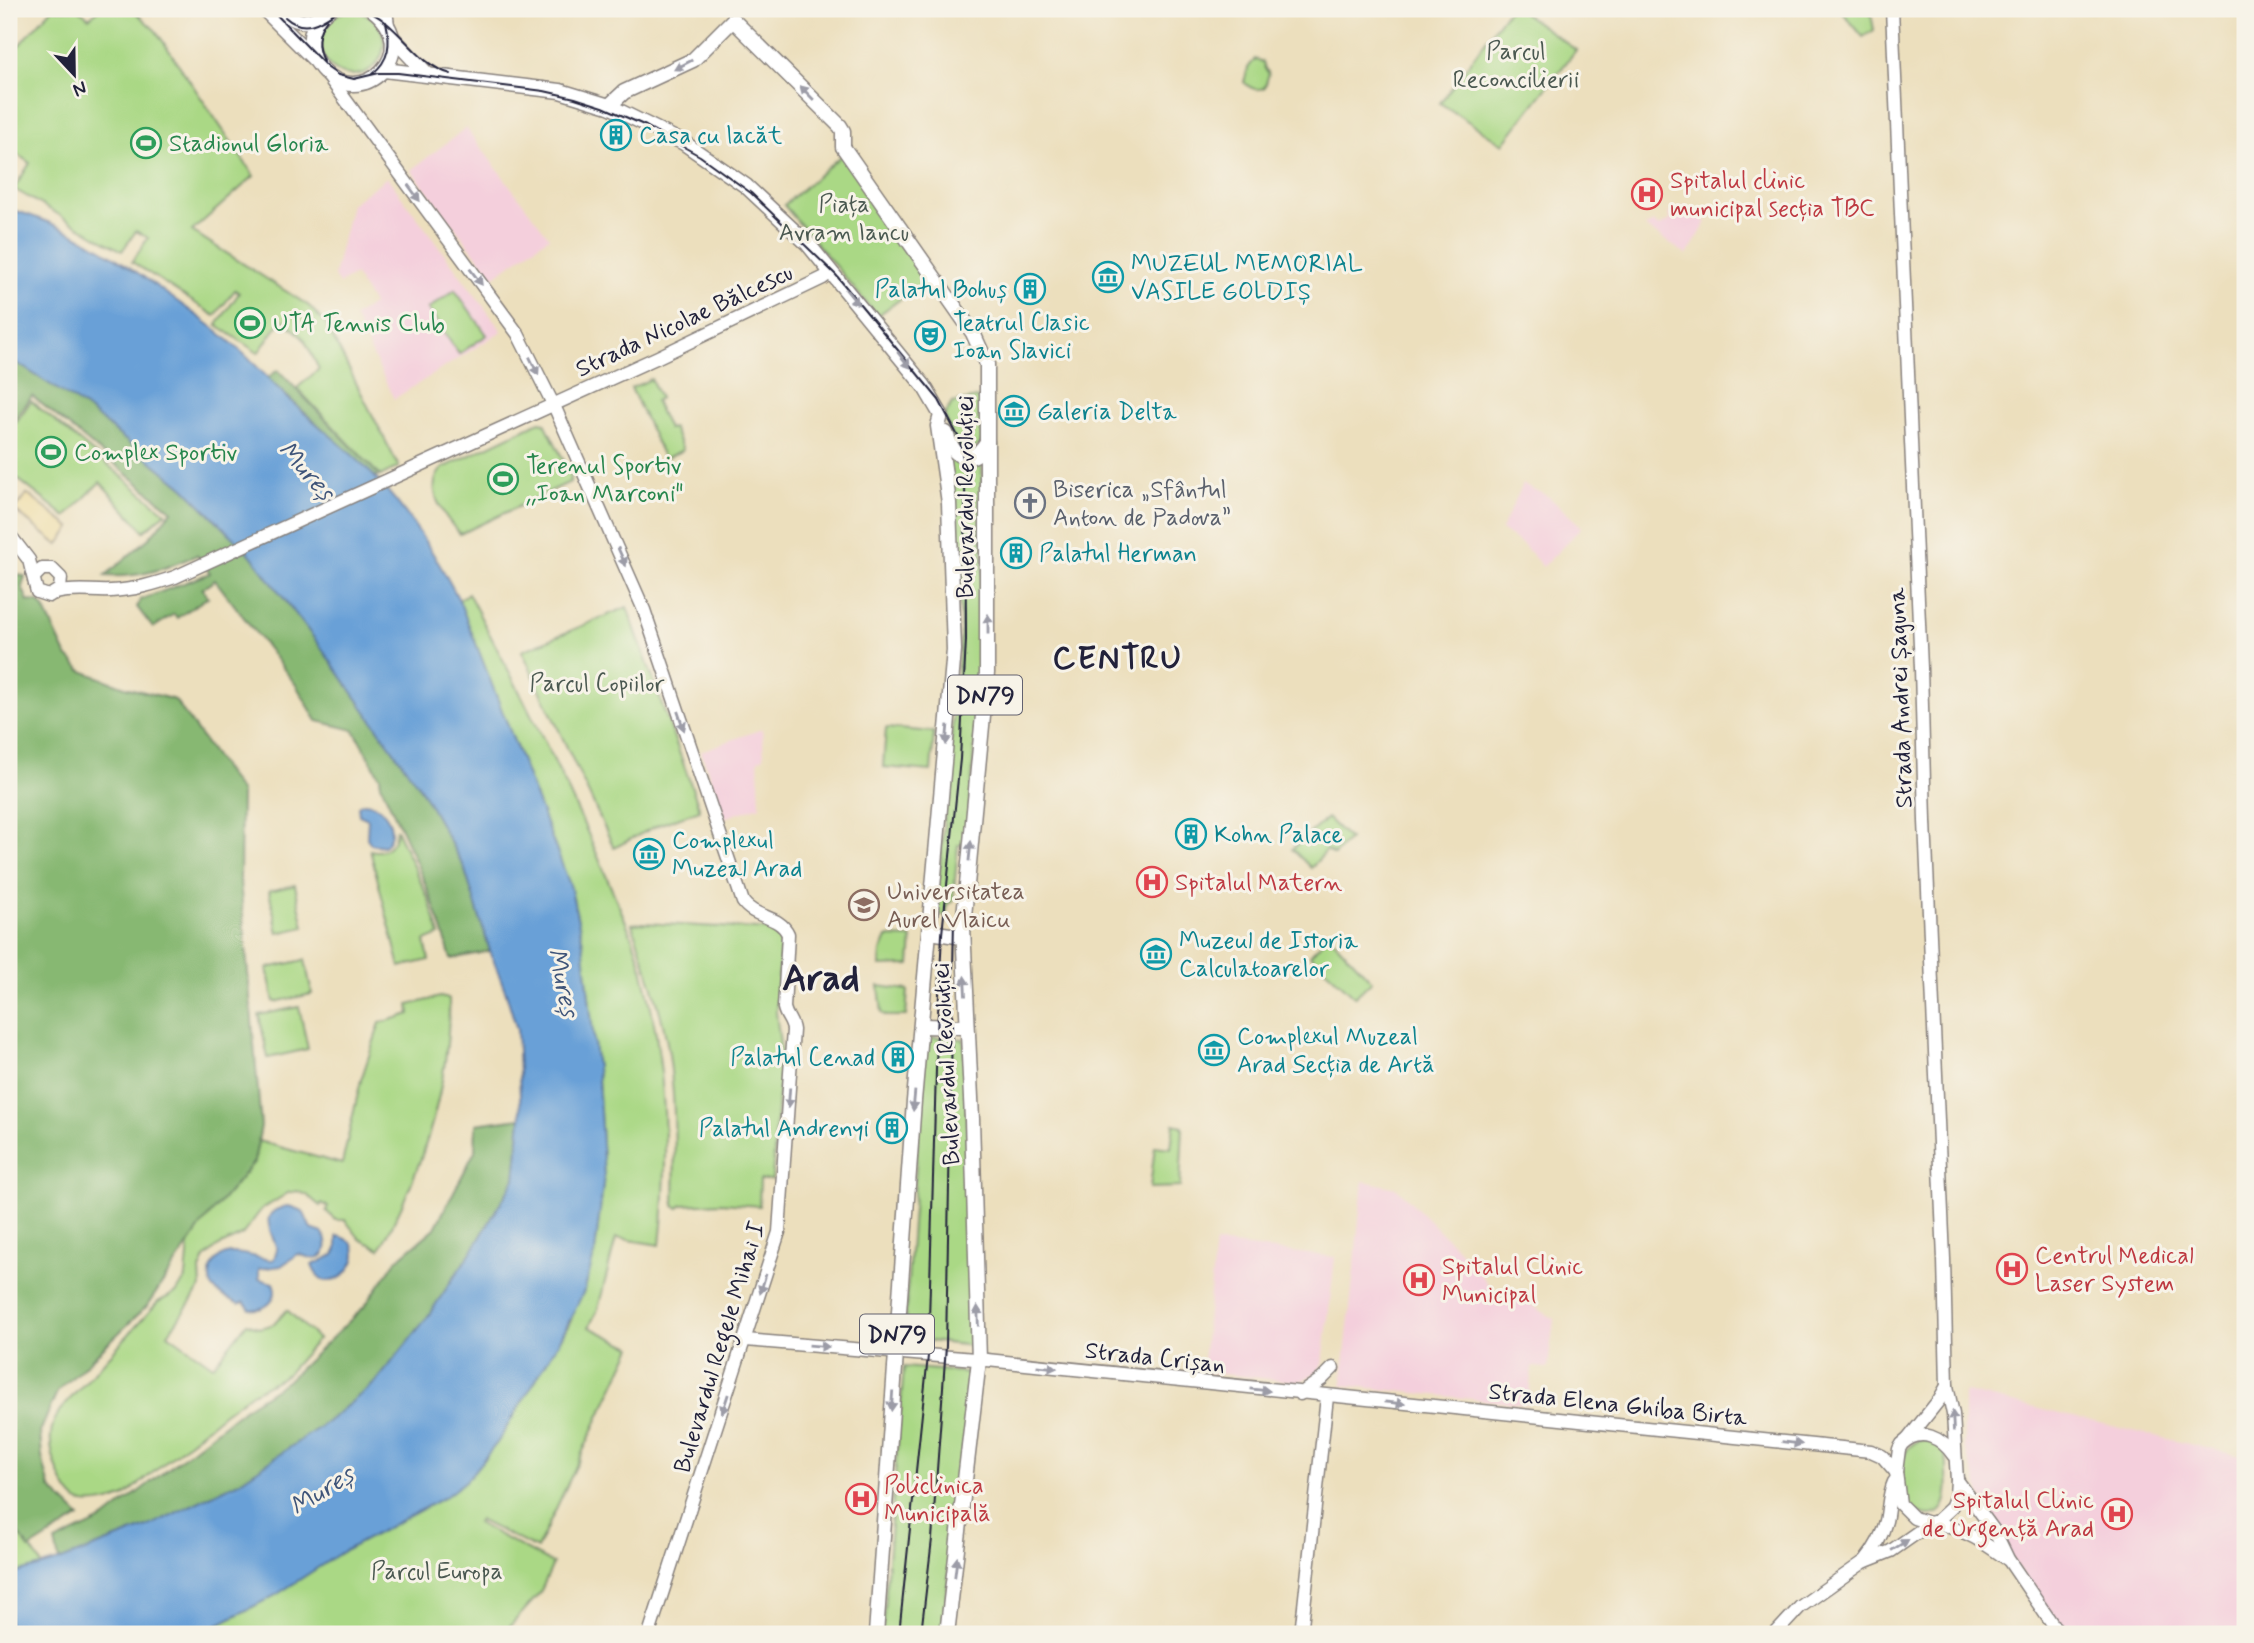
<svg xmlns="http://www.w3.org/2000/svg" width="2254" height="1643" viewBox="0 0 2254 1643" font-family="Mynerve,sans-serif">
<rect width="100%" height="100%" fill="#f7f3e8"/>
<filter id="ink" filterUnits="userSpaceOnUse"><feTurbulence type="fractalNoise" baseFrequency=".0143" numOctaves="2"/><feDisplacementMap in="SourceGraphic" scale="14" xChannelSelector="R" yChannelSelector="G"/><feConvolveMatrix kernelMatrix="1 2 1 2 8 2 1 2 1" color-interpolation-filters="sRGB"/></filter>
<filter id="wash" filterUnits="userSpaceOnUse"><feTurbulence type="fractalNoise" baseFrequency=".00686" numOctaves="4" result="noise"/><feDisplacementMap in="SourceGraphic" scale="28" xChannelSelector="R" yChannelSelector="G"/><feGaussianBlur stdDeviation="1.57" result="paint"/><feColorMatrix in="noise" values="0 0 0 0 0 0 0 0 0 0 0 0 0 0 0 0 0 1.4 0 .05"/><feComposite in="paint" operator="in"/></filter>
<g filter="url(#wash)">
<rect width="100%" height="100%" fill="#ecdfbd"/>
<g fill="#f4cfdc">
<polygon points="466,128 549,237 493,277 411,170"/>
<polygon points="387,177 502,331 394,399 354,317 373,304 355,275 339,284 334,276 351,204"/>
<polygon points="1683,206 1707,222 1687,255 1645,227 1654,222 1658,227 1671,220 1668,214"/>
<polygon points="1523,484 1549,497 1582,527 1543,567 1523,545 1501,530"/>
<polygon points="762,729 764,757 758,760 760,806 724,818 701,751"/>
<polygon points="1363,1181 1397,1188 1472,1263 1498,1297 1524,1300 1554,1319 1548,1368 1532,1367 1528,1405 1342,1385"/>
<polygon points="1215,1243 1335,1257 1323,1363 1318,1372 1299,1382 1202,1372"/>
<polygon points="1966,1392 2245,1457 2245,1634 2059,1634 1995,1532 1964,1447 1964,1394"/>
</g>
<g fill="#aad885" stroke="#667d60" stroke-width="2">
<polygon points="52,9 79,9 89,18 100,9 132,9 156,31 254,176 192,231 309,306 326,324 399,467 380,476 297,388 319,369 304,339 285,321 282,320 258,353 217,325 239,293 235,290 215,316 132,262 148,238 136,231 122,251 14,189 30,163 9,149 9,56"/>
<polygon points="1509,9 1518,9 1576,50 1503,144 1440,103"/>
<polygon points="1840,9 1870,9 1874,30 1863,37"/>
<circle cx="352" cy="43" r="32"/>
<path d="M1255,59l8,3 2,7 4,4 -4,14c-7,5 -16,1 -21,-5l4,-14z"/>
<polygon points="844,153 931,277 877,316 784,205"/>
<polygon points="455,290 487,335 459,354 428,309"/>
<polygon points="651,379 660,398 655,401 668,429 673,428 683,450 664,459 631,388"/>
<polygon points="977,398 982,402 983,439 979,446 964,452 954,446 945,415 952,403"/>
<polygon points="31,401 166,513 144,531 100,482 66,517 9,472 9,432"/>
<path d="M539,422l6,1 26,52 -1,7 -110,52c-15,-16 -38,-47 -17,-66z"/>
<polygon points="982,457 983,630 967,845 958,845 953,902 948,903 946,916 936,914 961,629 957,546 948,458 959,462"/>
<path d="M468,593c49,93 99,188 139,285 13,31 28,61 36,94 23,90 27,181 17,273l-44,-7 -18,71 -9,18 43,20 -95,202 -58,-29 -2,3 76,41 -13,29 -37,41h-304l77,-39 66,-43 103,-55 52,-54 73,-120 25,-71 9,-76 -6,-98 -15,-136 -13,-57 -111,-285z"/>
<polygon points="627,607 700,810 658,825 614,848 522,651"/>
<polygon points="886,728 934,732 931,771 883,767"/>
<polygon points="1327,818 1349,839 1334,855 1327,850 1311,868 1292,849"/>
<path d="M396,829l33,71 11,35 -15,6 4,19 -29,7 -30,-117c16,4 25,-5 26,-21z"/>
<polygon points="295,885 304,927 278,933 269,891"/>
<path d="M643,923l132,7 6,8 -5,74 5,40 -9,128h-12l-1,26 -38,-3 -39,2 -3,3 -5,-2c1,-51 2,-101 -5,-152 -7,-44 -23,-88 -37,-130z"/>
<polygon points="1329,935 1372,981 1355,997 1310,955"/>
<polygon points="887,937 912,938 910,965 880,966 881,951"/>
<polygon points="305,960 312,994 274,1002 267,968"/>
<polygon points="879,986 908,990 906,1016 886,1016 882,1013"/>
<path d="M440,997l9,2c1,89 -27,173 -69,250l-20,-10 -15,-19h-9l-10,-9 2,-4 -6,-4 -2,3 -13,-11 -10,-4 -9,2 -27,17 -19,25 -25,12 -12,11 -5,12 1,17 -33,47 45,32 34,-43 13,5 14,-4 13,-14 31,29 -32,36 -34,18 -29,21 -98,82c-10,5 -38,11 -48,5 -14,-10 -28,-48 -26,-65 0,-10 4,-17 9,-26l98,-108 19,-10 9,-15 3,-33 14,-21 51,-61 4,-21 84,23 19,-84 19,-57 30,-9 -1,-9z"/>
<polygon points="299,1007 308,1049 268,1058 259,1015"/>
<polygon points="925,1037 964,1039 973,1346 921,1340 921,1335 913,1334 912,1339 904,1338"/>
<polygon points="1174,1124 1183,1126 1180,1187 1150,1188 1155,1146 1171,1148"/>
<polygon points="904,1367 972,1373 942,1634 882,1634"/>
<path d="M1920,1440c9,1 19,3 24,11 4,6 3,16 3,22 3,33 -6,55 -41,33 -3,-25 -14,-54 14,-66z"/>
<polygon points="9,1518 39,1560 42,1566 9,1575"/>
</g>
<g fill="#87b872" stroke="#546d56" stroke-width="2">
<path d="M9,358l76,49 99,81 66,66 67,88 105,149 42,76 26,84 -39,8c-16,-61 -44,-116 -70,-174l-1,-8 -26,-47 -37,-9 -21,-36 -81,-105 -13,9 6,8 -31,21 -3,-4 -21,14 -16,-21 3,-7 70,-27 -13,-18c-33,14 -55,23 -92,21l44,-38 23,-27 -140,-115 -18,24 -5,-5z"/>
<polygon points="278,370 380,476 374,476 267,378"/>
<polygon points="9,559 17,575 25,576 22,587 28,601 39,602 44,608 66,655 82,671 125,687 175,700 241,793 240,880 261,1126 254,1162 203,1223 147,1306 57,1392 40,1432 42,1457 50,1488 80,1517 29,1549 9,1518"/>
<polygon points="521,1118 515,1179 477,1243 426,1319 376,1382 327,1422 239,1482 147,1527 59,1561 55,1542 104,1519 245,1408 287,1381 364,1307 396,1261 435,1228 475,1151 476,1124"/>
</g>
<polygon fill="#eeda9e" stroke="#887e6c" stroke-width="2" points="27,494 71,528 58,545 14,510"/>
<g fill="#69a0d7" stroke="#466189" stroke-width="2">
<path d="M9,209c59,15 110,49 158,85 23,16 47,33 68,52 20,17 38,38 57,56 27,25 58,48 83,75 34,36 61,78 84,123l111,285 13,58 15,135 6,98 -9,76 -10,37 -26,53 -62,101 -31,38 -21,16 -103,55 -66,43 -77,39h-190v-59l50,-14 88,-34 92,-45 88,-60 49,-40 50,-63 51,-76 38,-64 6,-61 -4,-88 -11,-37 -16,-42 -26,-84 -42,-76 -105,-149 -67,-88 -66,-66 -99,-81 -76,-49z"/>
<path d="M363,803c21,0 38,27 21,43l-13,-2 -4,-6 1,-19 -9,-4 -1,-9z"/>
<path d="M289,1206l14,5 8,18 12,4c5,9 6,23 -7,25 -6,1 -13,-3 -18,-4l-17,12 -22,3v10l14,4c7,16 -7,28 -23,26l-6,-7 -5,2c-7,-4 -18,-8 -24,-14 -13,-13 0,-37 17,-37 12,0 27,5 39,7l3,-1 3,-10c-7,-20 -20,-38 12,-43z"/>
<path d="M337,1236c46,8 -9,75 -25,29l22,-10 3,-6z"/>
</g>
</g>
<g filter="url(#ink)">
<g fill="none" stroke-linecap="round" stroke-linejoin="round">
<g stroke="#87807c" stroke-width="15">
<g id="secondary">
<polyline points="386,9 388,26"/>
<path d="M1892,9l29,659 4,153 19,438 3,127 6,28 4,66 -1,15 -5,13 -14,13 -8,2 -15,-5 -14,-14 -4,-32 3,-23 3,-5c19,-18 40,-6 52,12"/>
<path d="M328,76l190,258 38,76 88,200 99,292c12,17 37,13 45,32l-4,74c2,9 8,13 9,22l-14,202 -130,402"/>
<polyline points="9,534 29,560 37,592 49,596 60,589 61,578 52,569 42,569 34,577"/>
<path d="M56,593c19,-5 37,-1 55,-2 23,-1 43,-7 64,-14l483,-220 165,-79 8,-6"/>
<polyline points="746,1340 987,1360 1871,1451 1882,1456 1896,1472"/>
<polyline points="1300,1394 1322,1379 1333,1368"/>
<polyline points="1908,1439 1939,1400 1947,1386"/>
<polyline points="1957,1480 1995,1532 2008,1559 2059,1634"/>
<path d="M1933,1522c34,9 46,17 74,37"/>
<polyline points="1866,1561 1891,1551 1931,1523"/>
<polyline points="1301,1634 1327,1397"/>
<path d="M1775,1634l25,-27 65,-46c10,-12 17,-25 21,-40 3,-13 2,-26 8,-39"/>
</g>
</g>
<g stroke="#87807c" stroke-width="17">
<g id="primary">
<polyline points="264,9 315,60"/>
<path d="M281,9c13,13 23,16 40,7"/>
<path d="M330,9c-12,7 -21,21 -19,36 1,9 5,17 11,24 38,44 105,-18 50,-60"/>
<polyline points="393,38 427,74"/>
<polyline points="384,70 560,91 609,106 684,143 746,186 808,244 924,386 941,415 938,426 949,503 954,650 914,1101 876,1634"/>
<polyline points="609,106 624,92 693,60 733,20 840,126 843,131 843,147 973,333 987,364 987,673 963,927 972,1119 979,1360 947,1634"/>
<path d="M946,433c7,25 25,35 41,9"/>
<polyline points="930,932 963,937"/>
<polyline points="921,1026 967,1027"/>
</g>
</g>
<use href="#secondary" stroke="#fff" stroke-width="12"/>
<use href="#primary" stroke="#fff" stroke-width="14"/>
<g stroke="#22223b" stroke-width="2">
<polyline points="271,9 328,68 338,75 354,79 379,73 398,73 544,91 575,98 603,107 646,126 700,156 751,193 836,275 939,400 960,440 965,471 966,640 960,759 942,934 937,1034 928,1356 899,1634"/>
<path d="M362,9c36,11 52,55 89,65"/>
<path d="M285,17c20,18 37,4 55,-8"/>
<path d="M323,61c-7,-14 -6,-29 4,-42"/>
<path d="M372,74c18,-14 19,-31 14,-52"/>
<polyline points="921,1634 932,1539 946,1346 954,919"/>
</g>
</g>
<defs><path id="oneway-solid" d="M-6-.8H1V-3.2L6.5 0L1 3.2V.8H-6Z" transform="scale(1.75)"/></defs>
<g fill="#9c9ca7">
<use href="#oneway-solid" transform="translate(683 65) rotate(152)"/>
<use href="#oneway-solid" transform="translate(807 93) rotate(-135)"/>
<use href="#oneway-solid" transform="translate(414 193) rotate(54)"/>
<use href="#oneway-solid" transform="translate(476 277) rotate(53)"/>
<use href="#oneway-solid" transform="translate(852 297) rotate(50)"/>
<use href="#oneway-solid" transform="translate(904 360) rotate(51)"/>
<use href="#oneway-solid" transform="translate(534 366) rotate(64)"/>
<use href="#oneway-solid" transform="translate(622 557) rotate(66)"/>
<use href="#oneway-solid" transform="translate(988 624) rotate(-90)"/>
<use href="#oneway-solid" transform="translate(681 721) rotate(71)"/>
<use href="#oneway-solid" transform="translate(947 735) rotate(95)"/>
<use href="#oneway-solid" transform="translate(970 851) rotate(-84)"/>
<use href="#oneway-solid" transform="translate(965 986) rotate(-93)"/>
<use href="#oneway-solid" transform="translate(789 1098) rotate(94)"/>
<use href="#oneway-solid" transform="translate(914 1101) rotate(95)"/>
<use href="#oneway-solid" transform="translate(763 1284) rotate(107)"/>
<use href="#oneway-solid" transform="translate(978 1316) rotate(-92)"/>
<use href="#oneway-solid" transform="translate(819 1346) rotate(5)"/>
<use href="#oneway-solid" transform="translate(1047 1367) rotate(6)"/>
<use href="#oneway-solid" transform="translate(1260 1390) rotate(6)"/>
<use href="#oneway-solid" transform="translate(892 1401) rotate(94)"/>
<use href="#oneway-solid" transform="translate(1395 1403) rotate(6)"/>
<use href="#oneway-solid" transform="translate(725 1404) rotate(108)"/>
<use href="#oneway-solid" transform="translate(1953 1421) rotate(-93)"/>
<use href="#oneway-solid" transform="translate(1792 1443) rotate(7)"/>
<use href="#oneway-solid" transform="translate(1900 1545) rotate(-32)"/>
<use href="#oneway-solid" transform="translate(956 1567) rotate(-83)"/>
</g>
</g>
<defs>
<g id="building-ring" transform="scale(1.575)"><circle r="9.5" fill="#f7f3e8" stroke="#0f9aa8" stroke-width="1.5"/><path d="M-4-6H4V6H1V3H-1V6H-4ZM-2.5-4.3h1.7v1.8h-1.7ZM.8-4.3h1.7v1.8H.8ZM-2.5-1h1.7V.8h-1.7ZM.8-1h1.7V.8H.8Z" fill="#0f9aa8"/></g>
<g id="stadium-ring" transform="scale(1.575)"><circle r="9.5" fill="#f7f3e8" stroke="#2e9e5b" stroke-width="1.5"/><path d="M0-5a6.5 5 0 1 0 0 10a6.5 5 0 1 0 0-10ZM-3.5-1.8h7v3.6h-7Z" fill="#2e9e5b"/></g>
<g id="hospital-ring" transform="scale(1.575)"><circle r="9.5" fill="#f7f3e8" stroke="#e0444e" stroke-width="1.5"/><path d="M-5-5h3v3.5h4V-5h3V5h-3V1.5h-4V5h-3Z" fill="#e0444e"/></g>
<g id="museum-ring" transform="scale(1.575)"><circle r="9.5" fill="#f7f3e8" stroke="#0f9aa8" stroke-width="1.5"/><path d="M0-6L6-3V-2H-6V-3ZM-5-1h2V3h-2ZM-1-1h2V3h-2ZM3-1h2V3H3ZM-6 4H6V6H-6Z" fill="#0f9aa8"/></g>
<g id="theatre-ring" transform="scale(1.575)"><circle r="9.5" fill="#f7f3e8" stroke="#0f9aa8" stroke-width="1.5"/><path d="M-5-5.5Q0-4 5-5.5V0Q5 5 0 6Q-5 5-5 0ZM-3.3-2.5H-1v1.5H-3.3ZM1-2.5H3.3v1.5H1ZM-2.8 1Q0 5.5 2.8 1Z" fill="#0f9aa8"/></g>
<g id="church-ring" transform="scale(1.575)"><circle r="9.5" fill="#f7f3e8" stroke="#6b7280" stroke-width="1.5"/><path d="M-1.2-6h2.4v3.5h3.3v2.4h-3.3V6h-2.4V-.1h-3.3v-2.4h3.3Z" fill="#6b7280"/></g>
<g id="university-ring" transform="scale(1.575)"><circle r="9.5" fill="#f7f3e8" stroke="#8d6e63" stroke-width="1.5"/><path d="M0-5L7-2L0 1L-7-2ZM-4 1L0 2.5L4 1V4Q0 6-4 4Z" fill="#8d6e63"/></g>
</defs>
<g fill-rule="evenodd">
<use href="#building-ring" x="616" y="135"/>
<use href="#stadium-ring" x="146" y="143"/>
<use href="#hospital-ring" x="1647" y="194"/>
<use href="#museum-ring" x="1108" y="277"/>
<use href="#building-ring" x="1030" y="289"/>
<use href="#stadium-ring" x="250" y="323"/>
<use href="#theatre-ring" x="930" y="336"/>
<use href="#museum-ring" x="1014" y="411"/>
<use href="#stadium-ring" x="51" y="452"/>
<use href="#stadium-ring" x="503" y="479"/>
<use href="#church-ring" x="1030" y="503"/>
<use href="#building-ring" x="1016" y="553"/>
<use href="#building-ring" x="1191" y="834"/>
<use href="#museum-ring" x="649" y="854"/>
<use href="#hospital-ring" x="1152" y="882"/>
<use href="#university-ring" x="864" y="905"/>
<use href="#museum-ring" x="1156" y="954"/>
<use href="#museum-ring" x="1214" y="1050"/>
<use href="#building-ring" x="898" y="1057"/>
<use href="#building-ring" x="892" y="1128"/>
<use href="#hospital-ring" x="2012" y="1269"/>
<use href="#hospital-ring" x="1419" y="1280"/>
<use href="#hospital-ring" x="861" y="1499"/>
<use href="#hospital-ring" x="2117" y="1514"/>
</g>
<g text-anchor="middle" stroke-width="6" stroke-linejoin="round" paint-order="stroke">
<g fill="#f7f3e8" stroke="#62616f" stroke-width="2">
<rect x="948" y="675.5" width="74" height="39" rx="5"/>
<rect x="860" y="1314.5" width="74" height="39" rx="5"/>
</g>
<g font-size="23" font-weight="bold" fill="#22223b">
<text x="985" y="703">DN79</text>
<text x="897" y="1342">DN79</text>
</g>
<g font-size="24" fill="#4b5951" stroke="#f7f3e8">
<text x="1516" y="59">Parcul<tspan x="1516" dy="28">Reconcilierii</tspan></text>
<text x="844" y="212">Piața<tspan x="844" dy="28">Avram Iancu</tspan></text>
<text x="597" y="691">Parcul Copiilor</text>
<text x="437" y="1579">Parcul Europa</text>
</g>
<g font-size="24" fill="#0d838f" stroke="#f7f3e8" text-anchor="start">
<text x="639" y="143">Casa cu lacăt</text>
<text x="1131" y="271">MUZEUL MEMORIAL<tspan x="1131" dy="28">VASILE GOLDIȘ</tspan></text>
<text x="1007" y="297" text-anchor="end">Palatul Bohuș</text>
<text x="953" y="330">Teatrul Clasic<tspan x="953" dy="28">Ioan Slavici</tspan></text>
<text x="1037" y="419">Galeria Delta</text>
<text x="1039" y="561">Palatul Herman</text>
<text x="1214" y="842">Kohn Palace</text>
<text x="672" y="848">Complexul<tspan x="672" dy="28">Muzeal Arad</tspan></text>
<text x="1179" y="948">Muzeul de Istoria<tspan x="1179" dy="28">Calculatoarelor</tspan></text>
<text x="1237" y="1044">Complexul Muzeal<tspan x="1237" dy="28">Arad Secția de Artă</tspan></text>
<text x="875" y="1065" text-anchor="end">Palatul Cenad</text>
<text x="869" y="1136" text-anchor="end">Palatul Andrenyi</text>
</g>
<g font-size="24" fill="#27864d" stroke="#f7f3e8" text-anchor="start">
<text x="169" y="151">Stadionul Gloria</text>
<text x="273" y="331">UTA Tennis Club</text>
<text x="74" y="460">Complex Sportiv</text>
<text x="526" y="473">Terenul Sportiv<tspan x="526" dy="28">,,Ioan Marconi"</tspan></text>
</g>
<g font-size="24" fill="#be3a42" stroke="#f7f3e8" text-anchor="start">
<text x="1670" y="188">Spitalul clinic<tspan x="1670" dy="28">municipal secția TBC</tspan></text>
<text x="1175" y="890">Spitalul Matern</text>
<text x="2035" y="1263">Centrul Medical<tspan x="2035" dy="28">Laser System</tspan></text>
<text x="1442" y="1274">Spitalul Clinic<tspan x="1442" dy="28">Municipal</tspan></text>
<text x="884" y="1493">Policlinica<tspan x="884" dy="28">Municipală</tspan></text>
<text x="2094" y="1508" text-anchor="end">Spitalul Clinic<tspan x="2094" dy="28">de Urgență Arad</tspan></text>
</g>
<g font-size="24" fill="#22223b" stroke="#f7f3e8">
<text transform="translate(684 320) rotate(-25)" y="8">Strada Nicolae Bălcescu</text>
<text transform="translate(965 497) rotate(-90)" y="8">Bulevardul Revoluției</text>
<text transform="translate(1900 698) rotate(-92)" y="8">Strada Andrei Șaguna</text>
<text transform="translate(946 1064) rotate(-93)" y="8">Bulevardul Revoluției</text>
<text transform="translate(719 1347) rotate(-73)" y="8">Bulevardul Regele Mihai I</text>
<text transform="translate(1155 1357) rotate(6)" y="8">Strada Crișan</text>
<text transform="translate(1618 1404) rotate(6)" y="8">Strada Elena Ghiba Birta</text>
</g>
<g font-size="24" fill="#5b616d" stroke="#f7f3e8" text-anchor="start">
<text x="1053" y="497">Biserica „Sfântul<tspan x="1053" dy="28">Anton de Padova”</tspan></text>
</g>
<g font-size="24" fill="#785e54" stroke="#f7f3e8" text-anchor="start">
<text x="887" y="899">Universitatea<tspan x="887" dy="28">Aurel Vlaicu</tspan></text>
</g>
<g font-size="26" font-style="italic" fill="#3e5479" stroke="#f7f3e8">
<text transform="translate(307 470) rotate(48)" y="9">Mureș</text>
<text transform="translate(564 982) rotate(78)" y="9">Mureș</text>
<text transform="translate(321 1490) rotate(-32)" y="9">Mureș</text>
</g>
<g font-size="32" font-weight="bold" letter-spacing="2" fill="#22223b" stroke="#f7f3e8">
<text x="1118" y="668">CENTRU</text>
</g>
<g font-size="38" font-weight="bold" fill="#22223b" stroke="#f7f3e8">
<text x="821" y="990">Arad</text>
</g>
</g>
<rect width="2254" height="1643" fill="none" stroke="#f7f3e8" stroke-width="35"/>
<g transform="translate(74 74) rotate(158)" stroke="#f7f3e8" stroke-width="5" paint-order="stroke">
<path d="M0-5L12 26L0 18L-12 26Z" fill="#22223b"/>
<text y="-10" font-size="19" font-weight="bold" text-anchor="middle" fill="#22223b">N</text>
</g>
</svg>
